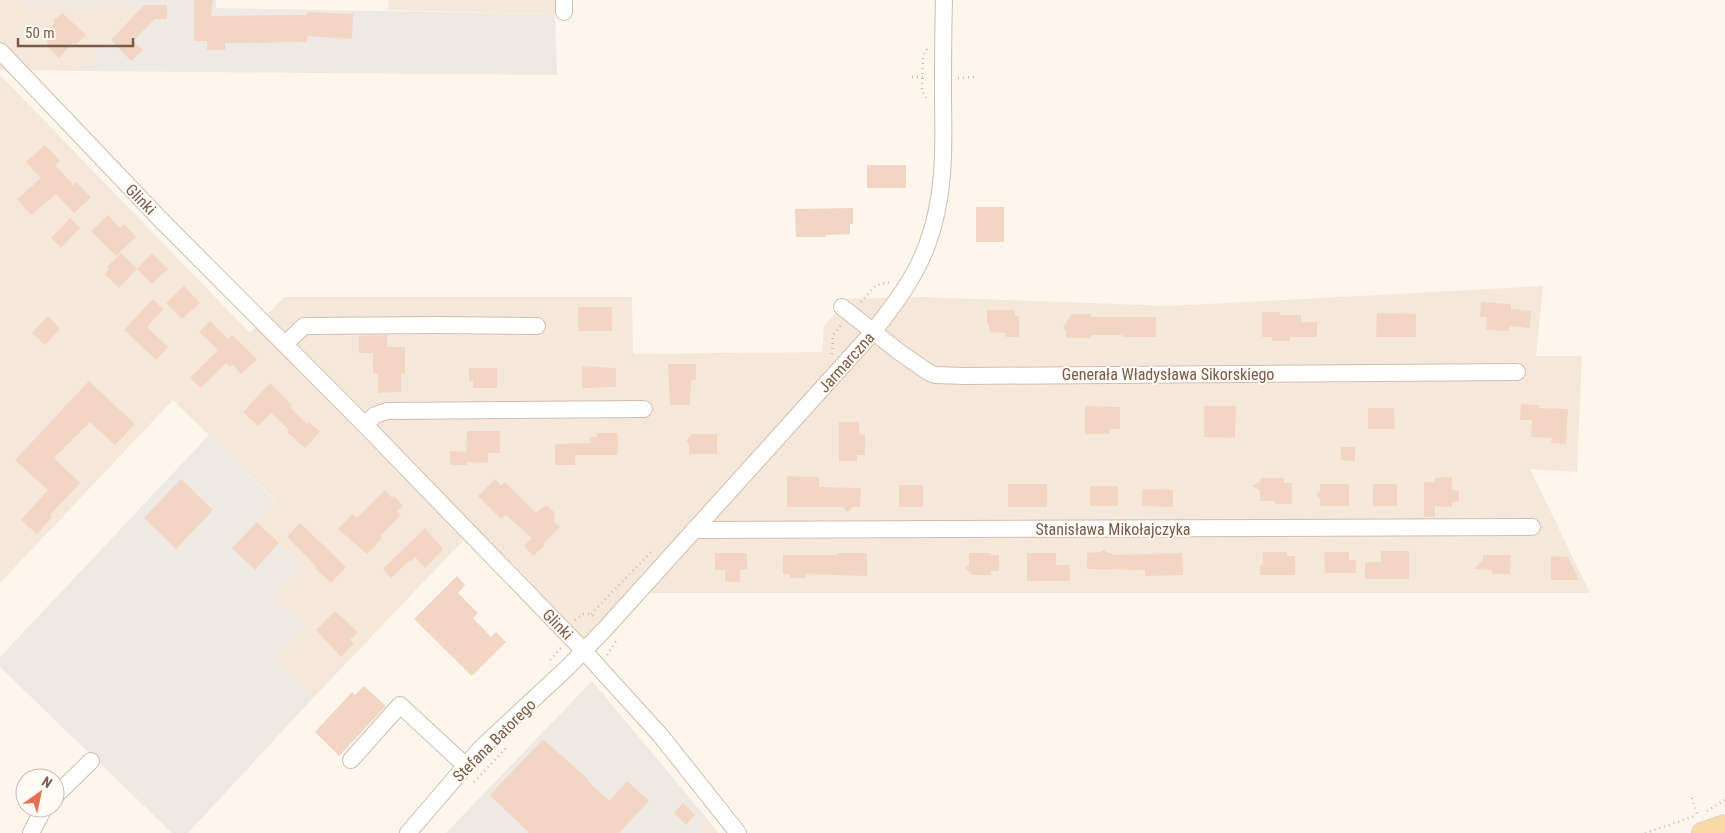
<svg xmlns="http://www.w3.org/2000/svg" width="1725" height="833" viewBox="0 0 1725 833" font-family="'Roboto Condensed',sans-serif">
<rect width="100%" height="100%" fill="#fdf6ec"/>
<g fill="#f5e8da">
<polygon points="0,0 25,0 28,5 143,6 79,71 31,70 0,69"/>
<polygon points="389,0 555,0 555,14 388,10"/>
<polygon points="0,75 250,333 284,297 632,297 633,354 822,352 824,326 847,299 924,297 1170,306 1543,286 1536,356 1582,356 1577,472 1530,469 1590,593 629,593 585,642 475,528 313,698 275,660 274,597 257,522 275,500 173,400 0,583"/>
<polygon points="709,821 718,833 699,833"/>
</g>
<g fill="#efe9e4">
<polygon points="25,0 216,0 216,8 555,14 557,75 79,71 142,7 27,5"/>
<polygon points="209,435 275,501 257,522 302,567 274,597 307,628 275,660 313,698 188,833 172,833 0,667 0,657"/>
<polygon points="592,681 709,821 699,833 446,833"/>
</g>
<g fill="#f3d5c3">
<polygon points="194,0 213,0 211,16 307,15 307,12 353,14 352,39 307,36 307,42 225,43 225,50 207,50 207,41 194,41"/>
<polygon points="144,5 167,5 167,19 155,19 133,41 143,50 131,61 111,40"/>
<polygon points="62,13 86,35 75,45 73,43 59,58 46,45 48,42 42,36 55,23 53,21"/>
<polygon points="45,145 60,161 55,165 73,185 76,182 91,197 74,213 56,194 31,215 17,199 41,178 26,162"/>
<rect x="867" y="165" width="39" height="23"/>
<rect x="976" y="207" width="28" height="35"/>
<polygon points="853,208 853,224 850,224 850,234 826,235 826,237 796,237 795,209"/>
<polygon points="108,215 120,228 124,224 136,237 116,256 91,231"/>
<polygon points="70,218 80,228 61,248 51,238"/>
<polygon points="121,253 137,269 119,288 105,274 109,269 107,267"/>
<polygon points="152,253 168,269 152,284 137,269"/>
<polygon points="184,286 200,303 182,319 166,303"/>
<polygon points="153,299 163,309 147,327 168,347 156,360 124,330"/>
<polygon points="1481,302 1511,304 1511,309 1531,311 1530,328 1509,326 1509,331 1486,330 1487,317 1480,317"/>
<rect x="578" y="307" width="34" height="24"/>
<polygon points="987,310 1015,310 1015,316 1019,316 1019,337 1006,337 1006,333 990,332 989,325 987,324"/>
<polygon points="1262,312 1280,312 1280,315 1301,315 1301,322 1317,322 1317,337 1290,337 1290,341 1272,341 1272,337 1262,337"/>
<polygon points="1377,313 1416,314 1416,337 1376,337"/>
<polygon points="1072,314 1091,314 1091,317 1156,317 1156,337 1122,337 1122,335 1091,335 1091,338 1066,338 1066,331 1063,327"/>
<polygon points="48,316 60,329 45,345 32,333"/>
<polygon points="210,321 228,339 232,335 257,359 241,374 232,364 230,367 226,363 201,388 190,378 218,350 199,332"/>
<polygon points="387,335 387,347 405,347 405,373 401,374 401,392 378,393 378,374 373,374 373,353 359,353 359,336"/>
<polygon points="668,364 696,364 696,380 691,380 690,405 670,405"/>
<polygon points="582,366 616,368 616,387 582,388"/>
<polygon points="469,368 497,368 497,388 473,388 473,381 469,381"/>
<polygon points="89,381 135,424 115,445 90,422 54,458 80,483 50,515 52,517 37,534 21,520 48,490 15,460"/>
<polygon points="270,383 292,405 290,407 307,424 309,422 320,432 305,448 287,432 289,430 271,413 258,426 243,412"/>
<polygon points="1521,404 1540,405 1539,408 1568,409 1566,444 1551,443 1552,438 1531,437 1532,420 1520,420"/>
<polygon points="1085,406 1120,407 1120,429 1110,429 1110,434 1085,434"/>
<polygon points="1204,406 1236,406 1235,438 1204,437"/>
<polygon points="1368,408 1394,408 1395,429 1368,429"/>
<polygon points="839,422 859,422 859,434 865,435 865,455 857,455 857,461 839,461"/>
<polygon points="467,431 500,431 500,453 488,453 488,463 467,462 467,465 450,465 450,451 466,452"/>
<polygon points="597,433 618,433 618,455 575,455 575,465 555,465 555,444 591,443 590,437 597,437"/>
<polygon points="692,434 717,434 717,454 689,454 689,444 686,441"/>
<polygon points="1341,447 1355,447 1355,461 1341,460"/>
<polygon points="787,476 819,477 819,487 861,488 860,507 852,507 848,512 843,507 787,507"/>
<polygon points="1452,477 1452,490 1459,490 1459,502 1452,502 1452,507 1435,506 1435,517 1424,517 1424,482 1435,482 1435,478"/>
<polygon points="1261,478 1284,478 1284,483 1292,483 1292,504 1275,504 1275,501 1260,501 1260,490 1252,486 1260,482"/>
<polygon points="181,479 213,510 176,549 144,518"/>
<polygon points="495,479 501,486 505,482 536,513 543,507 548,506 555,513 554,522 560,527 543,544 544,546 533,556 524,546 532,538 506,515 501,519 478,496"/>
<rect x="1008" y="484" width="39" height="23"/>
<polygon points="1320,484 1349,484 1349,506 1320,506 1320,499 1316,495 1320,491"/>
<rect x="1373" y="484" width="24" height="22"/>
<rect x="899" y="485" width="24" height="22"/>
<rect x="1090" y="486" width="28" height="20"/>
<polygon points="1142,489 1173,490 1173,507 1142,506"/>
<polygon points="385,490 392,498 394,496 403,506 397,511 401,515 380,536 382,538 367,554 338,529 352,514 357,518"/>
<polygon points="257,522 279,543 255,570 232,548"/>
<polygon points="300,523 346,567 331,583 315,568 316,566 287,537"/>
<polygon points="425,528 443,549 425,568 415,557 411,561 410,560 391,578 383,569"/>
<polygon points="1104,550 1107,553 1112,553 1112,555 1182,553 1183,575 1145,576 1145,570 1087,569 1087,553 1100,552"/>
<polygon points="1381,551 1409,551 1409,579 1365,579 1365,562 1381,562"/>
<polygon points="1263,552 1287,552 1287,556 1295,556 1295,575 1260,575 1260,566 1263,564"/>
<polygon points="1324,552 1349,552 1349,560 1356,560 1356,573 1325,573"/>
<polygon points="715,553 747,553 747,569 740,570 740,582 725,582 725,570 715,570"/>
<polygon points="837,553 867,553 867,576 806,574 805,578 790,578 790,574 783,574 783,555 837,555"/>
<polygon points="969,553 991,553 991,555 999,555 999,571 991,571 991,575 972,575 965,568 969,565"/>
<polygon points="1027,553 1056,553 1056,565 1070,565 1070,581 1027,581"/>
<polygon points="1483,555 1511,555 1510,574 1492,574 1492,570 1474,569 1483,560"/>
<polygon points="1551,556 1568,557 1579,580 1551,580"/>
<polygon points="457,576 465,585 458,593 478,613 473,618 491,637 496,632 506,642 472,676 414,619"/>
<polygon points="335,611 358,632 350,640 354,643 341,657 316,630"/>
<polygon points="364,686 386,706 339,756 315,732 352,692 355,695"/>
<polygon points="543,739 589,780 588,781 609,801 627,781 649,801 619,833 529,833 490,795"/>
<polygon points="683,803 695,815 686,825 674,813"/>
</g>
<g fill="none" stroke-linecap="round" stroke-linejoin="round">
<g stroke="#d1beb0" stroke-width="18">
<g id="minor">
<polyline points="564,12 564,0"/>
<polyline points="0,51 162,221 365,425 584,651 661,736 738,833"/>
<polyline points="842,307 898,351 928,372 935,375 965,376 1517,372"/>
<polyline points="285,344 304,326 435,325 537,326"/>
<polyline points="365,425 375,415 387,411 644,409"/>
<polyline points="694,530 1532,527"/>
<polyline points="351,760 400,705 466,766"/>
<polyline points="55,796 91,761"/>
<polyline points="31,833 44,808"/>
<path d="M408,833l73,-85 86,-80 38,-39 268,-297c21,-27 42,-54 54,-87 18,-47 17,-97 16,-146 0,-33 0,-66 1,-99"/>
</g>
</g>
<g stroke="#dad1cd" stroke-width="22">
<polyline id="major" points="1702,833 1725,825"/>
</g>
<g stroke="#d9b8a5" stroke-width="2.5" stroke-dasharray="1 4" stroke-linecap="butt">
<polyline points="927,49 923,56 922,91 927,99"/>
<polyline points="912,77 923,77"/>
<polyline points="958,78 974,77"/>
<polyline points="861,302 876,285 890,282"/>
<polyline points="832,354 833,335 841,325"/>
<polyline points="591,614 653,550"/>
<polyline points="575,620 583,614 591,614 596,618"/>
<polyline points="607,655 616,641"/>
<polyline points="550,660 561,648"/>
<polyline points="474,782 508,746"/>
<polyline points="1692,798 1698,817"/>
<polyline points="1707,811 1725,800"/>
<polyline points="1645,833 1695,816"/>
</g>
<use href="#minor" stroke="#fff" stroke-width="16"/>
<use href="#major" stroke="#fbd9a5" stroke-width="20"/>
</g>
<g text-anchor="middle" stroke-width="4" stroke-linejoin="round" paint-order="stroke">
<g font-size="16" fill="#7a5c4d" stroke="#fffaf3">
<text transform="translate(141 199) rotate(46)" y="6">Glinki</text>
<text transform="translate(846 362) rotate(-48)" y="6">Jarmarczna</text>
<text x="1168" y="380">Generała Władysława Sikorskiego</text>
<text x="1113" y="535">Stanisława Mikołajczyka</text>
<text transform="translate(558 624) rotate(46)" y="6">Glinki</text>
<text transform="translate(494 740) rotate(-45)" y="6">Stefana Batorego</text>
</g>
</g>
<g transform="translate(40 793) rotate(33)"><circle r="24" fill="#fffaf3" stroke="#cabbb1"/>
<path d="M0-4L9 19L0 12L-9 19Z" fill="#e76f51"/>
<text y="-8" font-size="14" font-weight="bold" text-anchor="middle" fill="#7a5c4d">N</text>
</g>
<path d="M18 38v8h115v-8" fill="none" stroke="#7a5c4d" stroke-width="2.5"/>
<text x="25" y="38" font-size="15" fill="#7a5c4d" stroke="#fffaf3" stroke-width="4" paint-order="stroke">50 m</text>
</svg>
